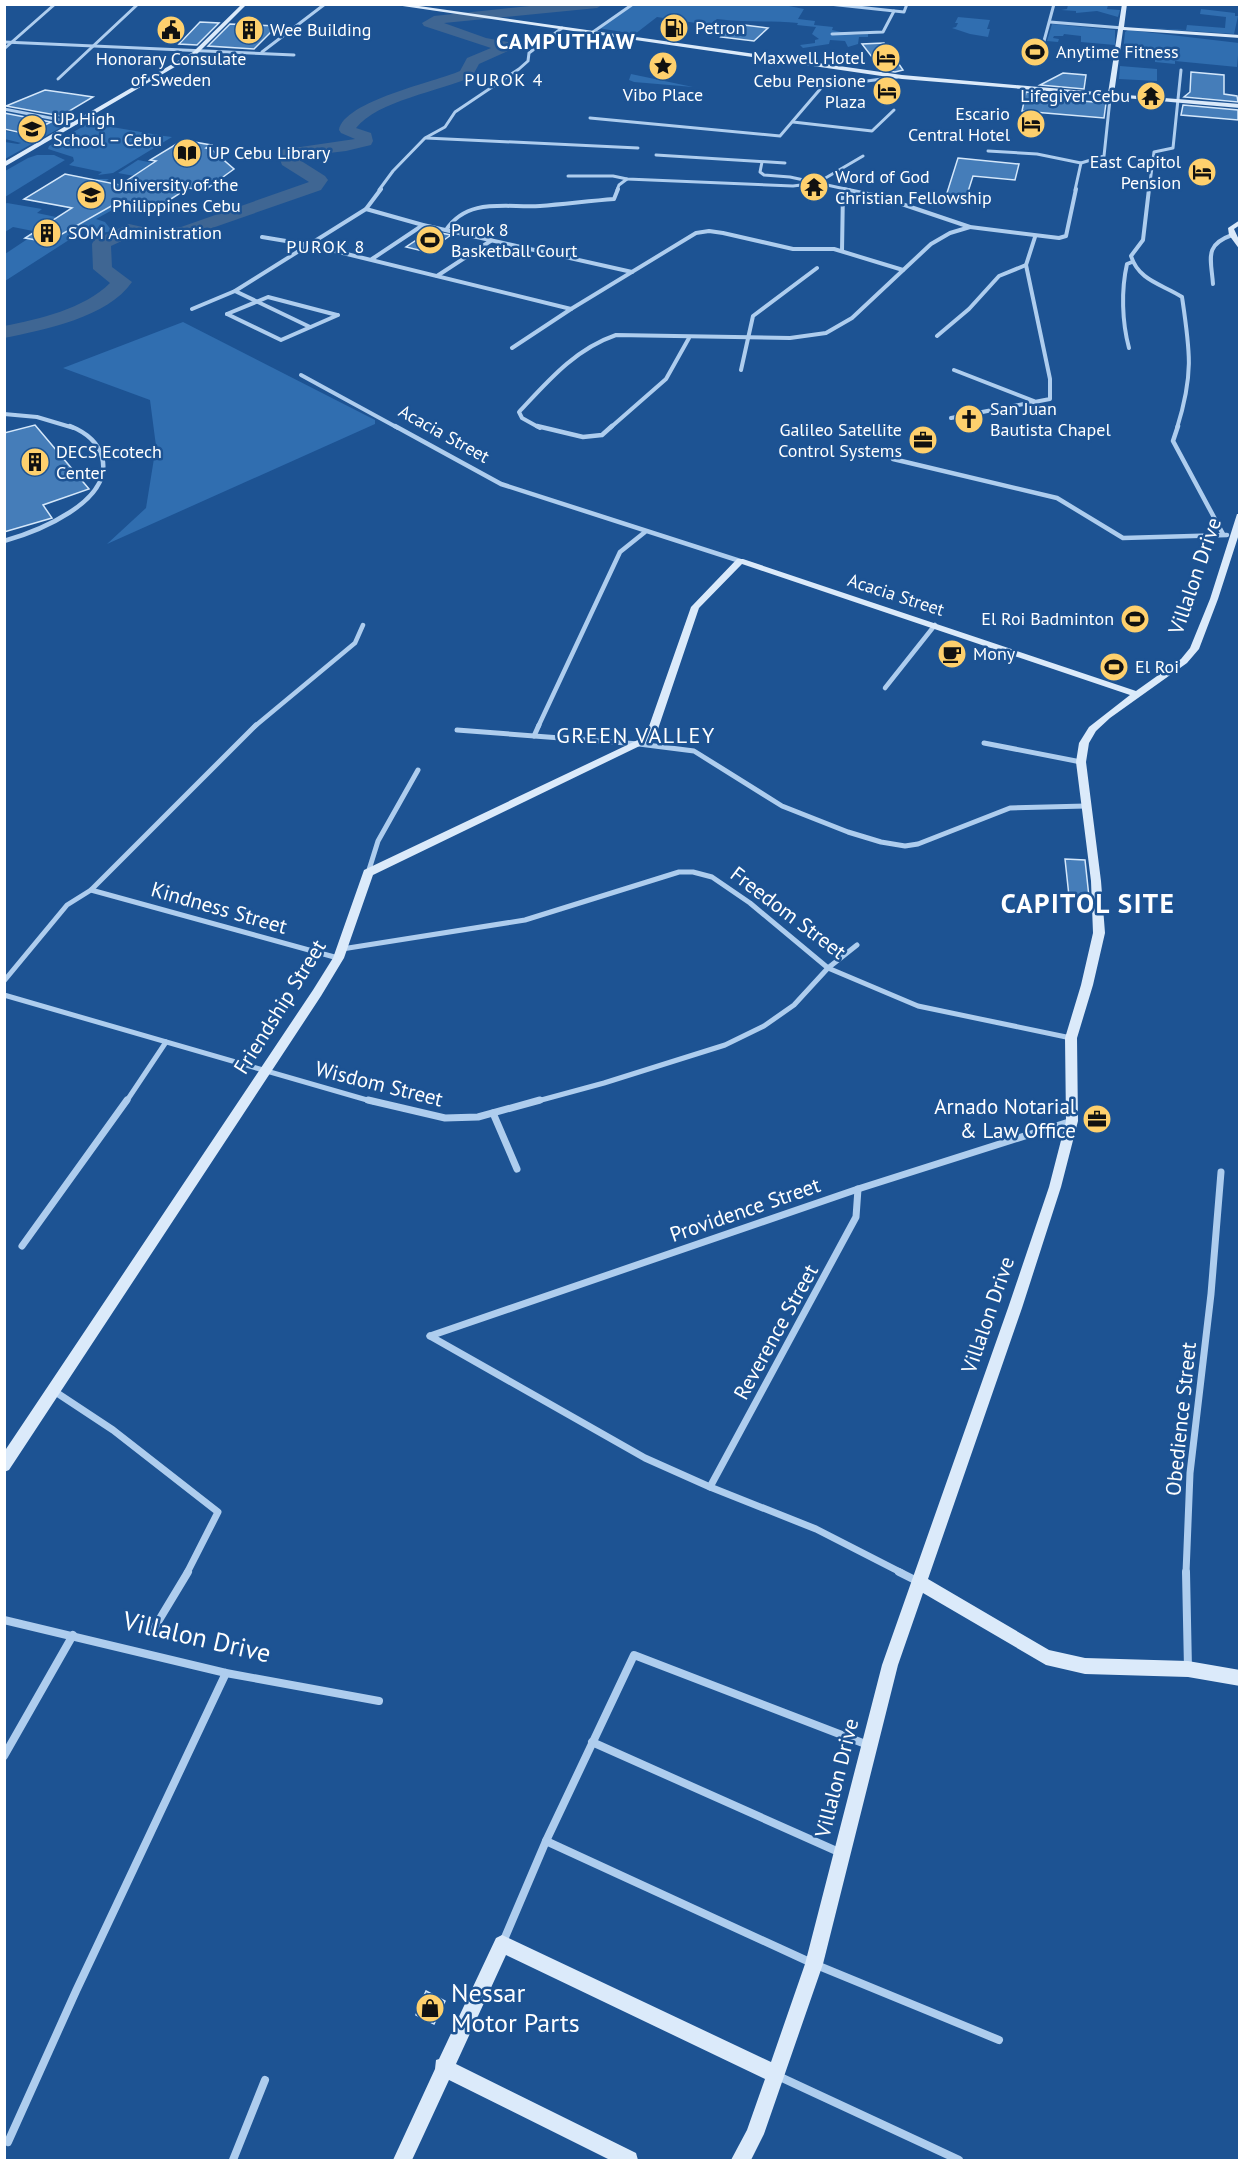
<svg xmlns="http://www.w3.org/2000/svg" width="1244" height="2165" viewBox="0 0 1244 2165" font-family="'PT Sans',sans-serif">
<rect width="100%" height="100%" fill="#1d5393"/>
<g fill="#306eb0">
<path d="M779,4l25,5 -6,10 17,2 -1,4 19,2 -1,3 23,5 13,-1v3h-9l-1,7 -10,3 -3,-6 -15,-1 -1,4 -26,4 -3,-3 15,-2v-3l4,-1 -7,-5 4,-7 -19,-2 1,-2c-27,-3 -54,0 -81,-4l-8,6 -52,-8 -22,17 -37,-6 35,-23z"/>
<polygon points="1068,5 1108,5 1107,9 1120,10 1118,17 1097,11 1076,13 1076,11 1061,10 1067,9"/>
<polygon points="1201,9 1235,13 1235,16 1238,16 1234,34 1133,27 1186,30 1187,25 1225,28 1226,17 1200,14"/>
<polygon points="958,17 990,20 987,29 990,29 988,37 970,34 952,28 956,27 958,23 955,23"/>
<polygon points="1052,24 1115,30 1115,45 1081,42 1081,36 1064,34 1063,36 1054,36 1053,38 1059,39 1058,42 1047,41"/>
<polygon points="1128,30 1239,43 1237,67 1175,61 1175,64 1155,62 1155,55 1123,52 1125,32"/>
<polygon points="1120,66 1157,69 1157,81 1119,79"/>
<polygon points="631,74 693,87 634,82 629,80"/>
<polygon points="5,112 67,124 5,159 5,142 18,144 21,143 5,139 5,131 27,134 37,129 5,115"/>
<polygon points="89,123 164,136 172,137 113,173 98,175 102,172 69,165 74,161 73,157 48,149 49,146"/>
<polygon points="37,155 54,155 65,160 5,197 5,171 28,158"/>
<polygon points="138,160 159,164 151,165 138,174 207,175 188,188 167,184 136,197 96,219 105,222 112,231 102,233 86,229 5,281 5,254 29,238 48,242 97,215 90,213 89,184 97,179 109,179 104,182 147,191 162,181 118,173"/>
<polygon points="7,203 42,209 37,213 56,217 33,231 13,227 5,232 5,204"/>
<polygon points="183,322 375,420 375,424 107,544 146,508 156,446 150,400 63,368"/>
</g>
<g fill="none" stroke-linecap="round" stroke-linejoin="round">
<path fill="#3f6693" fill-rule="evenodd" d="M549,4h55l-7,4 -153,15 42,15 22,4 2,6 -2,3 -29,13 -7,13c-32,14 -95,24 -116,51l15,5 2,8 -2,4 -25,6 -51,6 30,19 3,4 -7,10 -129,45 -36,6 -26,-4 -19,9 1,21 20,15c-24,35 -88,48 -128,56v-12c35,-7 80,-17 106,-43l-17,-14 -1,-25 2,-4 35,-16 27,6 25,-3 128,-45 -27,-17 -4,-11 2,-4 75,-11 -14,-6 -2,-3c5,-29 96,-48 121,-59l7,-13 24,-10 -67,-22 -2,-3 12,-7z"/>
</g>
<g fill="#457db9" stroke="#d4e7fa" stroke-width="1.5">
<polygon points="200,22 219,23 197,45 179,44"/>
<polygon points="230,24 277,26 254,49 208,46"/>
<polygon points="736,24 768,28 754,41 721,37"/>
<polygon points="884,43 892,54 903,70 895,72 882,70 862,44"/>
<polygon points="1191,72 1224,75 1224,94 1237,96 1238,102 1184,97 1190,92"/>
<polygon points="1063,73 1086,75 1084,89 1040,85"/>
<polygon points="45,90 73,94 93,97 61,116 6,106"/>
<polygon points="1026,92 1083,96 1083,101 1106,103 1104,118 1022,111"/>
<polygon points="1183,105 1238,110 1238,120 1181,115"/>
<polygon points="4,113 51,122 27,134 4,129"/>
<polygon points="183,140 211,145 206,148 212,150 234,169 205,190 188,188 157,208 120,201 48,242 25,238 72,208 24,199 65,174 120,185 156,161 150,160"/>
<polygon points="958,158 1019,164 1015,180 973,176 966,198 946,196"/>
<polygon points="430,231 451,235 427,252 406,247"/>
<polygon points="35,425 89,489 43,505 52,518 4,532 4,433"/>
<polygon points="1065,859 1085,860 1089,897 1069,896"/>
<polygon points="426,1991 445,2001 434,2024 416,2015"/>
</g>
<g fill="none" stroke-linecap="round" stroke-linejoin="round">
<g stroke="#aecdee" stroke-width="3">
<polyline points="829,4 904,12 907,4"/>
<polyline points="1050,22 1123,28"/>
<polyline points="593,32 633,4"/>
<polyline points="832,34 883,32 894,11"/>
<polyline points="1044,41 1054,4"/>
<polyline points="4,42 294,55"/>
<polyline points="4,49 55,4"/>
<polyline points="262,52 325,4"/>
<polyline points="58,79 138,4"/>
<polyline points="4,109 76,123"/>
<polyline points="590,118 780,136 822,87 897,77"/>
<polyline points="793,122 872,131 894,110"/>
<polyline points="426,138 638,148"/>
<polyline points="988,151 1037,154 1081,163 1104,156 1110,99"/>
<polyline points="656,155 785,163"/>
<polyline points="762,162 760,172 764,175 790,177 850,190"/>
<polyline points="568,176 613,176 627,179 793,186 817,183 863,156"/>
<polyline points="379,190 393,171 425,138 445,127 455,112 519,69 528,61 529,53 562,28"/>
<polyline points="617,190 619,185 627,179"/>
<polyline points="1075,190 1081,163"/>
<polyline points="1149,190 1154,152 1173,148 1181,70"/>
</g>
<g stroke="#aecdee" stroke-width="4">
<polyline points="843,189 878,196 970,227 1059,238 1066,236 1076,189"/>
<path d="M1149,189l-6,51 -12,16c8,25 31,28 51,41 8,54 12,77 -5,131"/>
<polyline points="366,209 423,225 632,272"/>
<path d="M446,230c22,-33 60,-22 94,-24 25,-2 49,-5 74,-7l4,-10"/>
<polyline points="262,237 310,245 571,309"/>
<polyline points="842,251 843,189"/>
<polyline points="372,259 423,225"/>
<polyline points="437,276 492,240"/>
<path d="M1213,284c-2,-26 -9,-39 19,-49"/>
<polyline points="235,291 310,327"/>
<polyline points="192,309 235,291 366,209 381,189"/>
<polyline points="227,314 281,340 338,315"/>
<polyline points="227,314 268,297 337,315"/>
<polyline points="937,336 969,309 999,276 1026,265"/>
<polyline points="512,348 571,309 696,233 709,231 723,233 793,249 834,249 903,270"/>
<path d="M1129,348c-7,-26 -8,-58 -2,-84l5,-2"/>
<polyline points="741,370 753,316 817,268"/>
<polyline points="954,370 1034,401"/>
<polyline points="301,375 398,428"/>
<polyline points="4,414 37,417 74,428"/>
<polyline points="951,418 1050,399 1050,379 1026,265 1035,237"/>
<path d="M540,428l-18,-10 -3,-6c29,-31 56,-63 97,-77l174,3 36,-5 26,-15 79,-74 19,-11 20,-6"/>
<polyline points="610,428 666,379 689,338"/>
</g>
<g stroke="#aecdee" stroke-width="4.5">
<polyline points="395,426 501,484 740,561"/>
<polyline points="537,426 583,437 602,435 612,426"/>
<polyline points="1178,426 1173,441 1223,534"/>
<polyline points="893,459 1057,498 1123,538 1227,535"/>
<path d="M4,541c32,-9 110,-39 98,-84 -4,-15 -17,-25 -32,-31"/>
<polyline points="885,688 935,625"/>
<polyline points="254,727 355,643 363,625"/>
<polyline points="538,727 620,552 645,532"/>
</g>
<g stroke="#aecdee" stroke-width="5">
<polyline points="457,730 639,744 694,751 782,806 848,832 881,842 905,846 918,844 1010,808 1086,806"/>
<polyline points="534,736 539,725"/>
<polyline points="984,743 1081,762"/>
<polyline points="368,873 378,841 418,770"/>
<polyline points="91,890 338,958"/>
<polyline points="342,949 525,920 679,872 693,872 712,877 750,903 828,968 918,1006 1071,1038"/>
<polyline points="4,981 67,905 91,890 256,725"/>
<polyline points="4,995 374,1102"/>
<polyline points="126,1102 166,1042"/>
<polyline points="534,1102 604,1083 725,1045 764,1026 794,1005 828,968 857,945"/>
</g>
<g stroke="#aecdee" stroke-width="7">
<polyline points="368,1100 445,1118 478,1117 540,1100"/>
<polyline points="493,1113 517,1169"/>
<polyline points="22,1246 127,1100"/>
<polyline points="430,1336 858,1189 1072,1121"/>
<polyline points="430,1336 645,1458 710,1487 816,1529 902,1573"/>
<polyline points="54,1391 113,1430 218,1512 187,1573"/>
<polyline points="710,1487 856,1217 858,1189"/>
<polyline points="1186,1573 1190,1473 1211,1294 1221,1172"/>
</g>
<g stroke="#aecdee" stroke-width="8">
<polyline points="899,1572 919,1582"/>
<polyline points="1186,1572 1188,1669"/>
<polyline points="4,1620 226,1673 379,1701"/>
<polyline points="153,1630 188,1572"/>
<polyline points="592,1742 841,1853"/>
<polyline points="4,1756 73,1635"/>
<polyline points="546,1841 814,1964 999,2040"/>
<polyline points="503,1942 546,1841 634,1655 868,1745"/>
<polyline points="778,2076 959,2160"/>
<polyline points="8,2142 76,1991 226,1673"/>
<polyline points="233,2160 265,2080"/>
</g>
<g fill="#dbeafa" fill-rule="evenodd">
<polygon points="242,4 247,4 197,54 4,167 4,162 193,52"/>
<polygon points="389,4 405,4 902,75 1108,93 1122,4 1127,4 1124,27 1240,35 1240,38 1123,30 1114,94 1240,104 1240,108 1113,97 1110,101 1107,99 1108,96 902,79"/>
<polygon points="1240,220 1240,225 1234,229 1240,242 1240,250 1229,235 1228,228"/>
<polygon points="1237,514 1240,514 1240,531 1218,599 1199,649 1187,663 1110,718 1096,731 1089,743 1086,762 1101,881 1105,933 1093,985 1077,1038 1078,1121 1061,1187 1022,1308 928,1579 1049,1650 1085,1658 1188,1661 1240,1670 1240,1686 1188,1677 1085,1674 1046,1665 923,1593 898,1665 823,1964 764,2134 751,2160 731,2160 747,2130 765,2079 506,1955 456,2064 636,2153 638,2160 610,2160 449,2080 412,2160 393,2160 435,2069 436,2060 439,2059 496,1938 502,1935 771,2062 805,1964 882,1665 1008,1308 1049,1187 1066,1121 1065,1038 1081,985 1093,933 1091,881 1076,762 1079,743 1089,727 1130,695 742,564 699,608 657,732 650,741 373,875 344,958 321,996 9,1470 4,1472 4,1452 313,990 333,958 364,870 644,737 647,732 691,607 737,559 743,559 1136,691 1181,659 1190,648 1210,599"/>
</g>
</g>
<defs>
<g id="fuel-disc" transform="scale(1.5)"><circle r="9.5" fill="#fed06d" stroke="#1d5393"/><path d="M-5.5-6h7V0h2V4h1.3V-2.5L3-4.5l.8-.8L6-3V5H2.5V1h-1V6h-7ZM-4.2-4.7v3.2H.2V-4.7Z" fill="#111"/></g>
<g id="civic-disc" transform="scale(1.5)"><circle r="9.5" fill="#fed06d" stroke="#1d5393"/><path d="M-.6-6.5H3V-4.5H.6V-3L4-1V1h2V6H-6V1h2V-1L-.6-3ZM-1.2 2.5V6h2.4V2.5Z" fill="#111"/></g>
<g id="building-disc" transform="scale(1.5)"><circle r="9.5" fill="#fed06d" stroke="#1d5393"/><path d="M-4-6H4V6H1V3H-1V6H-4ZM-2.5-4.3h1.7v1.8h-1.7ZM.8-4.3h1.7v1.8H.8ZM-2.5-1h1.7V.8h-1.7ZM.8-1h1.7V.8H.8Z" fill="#111"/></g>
<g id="stadium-disc" transform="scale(1.5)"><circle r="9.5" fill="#fed06d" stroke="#1d5393"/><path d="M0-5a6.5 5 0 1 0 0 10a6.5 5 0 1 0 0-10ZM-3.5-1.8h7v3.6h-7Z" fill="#111"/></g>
<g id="hotel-disc" transform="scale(1.5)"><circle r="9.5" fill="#fed06d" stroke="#1d5393"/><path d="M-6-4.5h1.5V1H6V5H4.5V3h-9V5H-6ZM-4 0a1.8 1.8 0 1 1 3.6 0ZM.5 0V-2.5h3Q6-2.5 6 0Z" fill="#111"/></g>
<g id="sight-disc" transform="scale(1.5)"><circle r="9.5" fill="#fed06d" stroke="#1d5393"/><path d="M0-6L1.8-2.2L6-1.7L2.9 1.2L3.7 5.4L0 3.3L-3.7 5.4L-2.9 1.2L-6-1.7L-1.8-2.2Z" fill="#111"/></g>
<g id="temple-disc" transform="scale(1.5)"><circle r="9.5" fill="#fed06d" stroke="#1d5393"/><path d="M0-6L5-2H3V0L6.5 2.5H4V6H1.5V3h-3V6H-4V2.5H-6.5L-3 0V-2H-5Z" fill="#111"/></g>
<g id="school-disc" transform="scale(1.5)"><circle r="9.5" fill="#fed06d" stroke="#1d5393"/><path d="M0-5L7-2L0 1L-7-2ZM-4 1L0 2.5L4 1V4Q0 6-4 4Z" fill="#111"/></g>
<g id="library-disc" transform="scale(1.5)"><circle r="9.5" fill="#fed06d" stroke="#1d5393"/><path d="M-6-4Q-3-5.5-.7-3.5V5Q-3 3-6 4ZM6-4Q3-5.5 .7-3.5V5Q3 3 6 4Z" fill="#111"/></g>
<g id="university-disc" transform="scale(1.5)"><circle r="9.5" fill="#fed06d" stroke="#1d5393"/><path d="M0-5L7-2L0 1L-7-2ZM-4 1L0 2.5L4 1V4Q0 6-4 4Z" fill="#111"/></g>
<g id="church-disc" transform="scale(1.5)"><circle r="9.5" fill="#fed06d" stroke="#1d5393"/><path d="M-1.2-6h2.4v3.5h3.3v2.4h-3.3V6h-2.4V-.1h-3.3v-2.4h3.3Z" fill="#111"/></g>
<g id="office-disc" transform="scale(1.5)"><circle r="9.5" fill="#fed06d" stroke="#1d5393"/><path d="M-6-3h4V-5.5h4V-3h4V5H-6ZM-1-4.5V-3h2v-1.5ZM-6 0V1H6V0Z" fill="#111"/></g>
<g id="cafe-disc" transform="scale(1.5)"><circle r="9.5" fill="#fed06d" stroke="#1d5393"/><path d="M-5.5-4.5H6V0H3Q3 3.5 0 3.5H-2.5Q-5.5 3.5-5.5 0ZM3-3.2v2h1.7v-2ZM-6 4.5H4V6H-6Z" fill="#111"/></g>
<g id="shop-disc" transform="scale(1.5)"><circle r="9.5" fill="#fed06d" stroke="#1d5393"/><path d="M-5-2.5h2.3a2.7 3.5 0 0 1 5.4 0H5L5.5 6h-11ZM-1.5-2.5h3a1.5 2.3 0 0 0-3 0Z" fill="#111"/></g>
</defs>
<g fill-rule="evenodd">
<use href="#fuel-disc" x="674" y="28"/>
<use href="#civic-disc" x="171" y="30"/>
<use href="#building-disc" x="249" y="30"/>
<use href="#stadium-disc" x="1035" y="52"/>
<use href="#hotel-disc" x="886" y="58"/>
<use href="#sight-disc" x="663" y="66"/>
<use href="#hotel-disc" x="887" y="91"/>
<use href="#temple-disc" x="1151" y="96"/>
<use href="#hotel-disc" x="1031" y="124"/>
<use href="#school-disc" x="32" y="129"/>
<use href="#library-disc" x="187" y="153"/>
<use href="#hotel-disc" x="1202" y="172"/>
<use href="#temple-disc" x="814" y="187"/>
<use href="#university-disc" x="91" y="195"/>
<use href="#building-disc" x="47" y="233"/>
<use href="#stadium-disc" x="430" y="240"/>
<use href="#church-disc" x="969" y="419"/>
<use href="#office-disc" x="923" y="440"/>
<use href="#building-disc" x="35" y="462"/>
<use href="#stadium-disc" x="1135" y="619"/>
<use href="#cafe-disc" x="952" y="654"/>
<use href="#stadium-disc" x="1114" y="667"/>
<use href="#office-disc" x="1097" y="1119"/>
<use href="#shop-disc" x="430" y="2008"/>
</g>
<g text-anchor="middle" stroke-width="5" stroke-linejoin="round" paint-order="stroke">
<g font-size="18" fill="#fff" stroke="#1d5393" text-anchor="start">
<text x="695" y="34">Petron</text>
<text x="270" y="36">Wee Building</text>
<text x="1056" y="58">Anytime Fitness</text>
<text x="865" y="64" text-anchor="end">Maxwell Hotel</text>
<text x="171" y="65" text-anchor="middle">Honorary Consulate<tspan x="171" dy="21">of Sweden</tspan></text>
<text x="866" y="87" text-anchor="end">Cebu Pensione<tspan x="866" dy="21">Plaza</tspan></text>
<text x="663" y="101" text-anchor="middle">Vibo Place</text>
<text x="1130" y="102" text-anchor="end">Lifegiver Cebu</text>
<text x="1010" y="120" text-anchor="end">Escario<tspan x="1010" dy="21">Central Hotel</tspan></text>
<text x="53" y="125">UP High<tspan x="53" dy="21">School – Cebu</tspan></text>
<text x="208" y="159">UP Cebu Library</text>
<text x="1181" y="168" text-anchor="end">East Capitol<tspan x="1181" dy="21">Pension</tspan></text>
<text x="835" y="183">Word of God<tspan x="835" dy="21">Christian Fellowship</tspan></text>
<text x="112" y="191">University of the<tspan x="112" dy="21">Philippines Cebu</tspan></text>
<text x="451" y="236">Purok 8<tspan x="451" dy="21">Basketball Court</tspan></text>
<text x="68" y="239">SOM Administration</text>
<text x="990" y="415">San Juan<tspan x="990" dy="21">Bautista Chapel</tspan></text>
<text x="902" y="436" text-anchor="end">Galileo Satellite<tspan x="902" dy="21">Control Systems</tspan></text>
<text x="56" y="458">DECS Ecotech<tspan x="56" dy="21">Center</tspan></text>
<text x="1114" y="625" text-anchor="end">El Roi Badminton</text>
<text x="973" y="660">Mony</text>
<text x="1135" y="673">El Roi</text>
</g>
<g font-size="18" letter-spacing="1.5" fill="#fff" stroke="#1d5393">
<text x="504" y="86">PUROK 4</text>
<text x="326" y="253">PUROK 8</text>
</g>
<g font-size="18" fill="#fff" stroke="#1d5393">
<text transform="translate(444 434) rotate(29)" y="6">Acacia Street</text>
<text transform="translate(896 595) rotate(18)" y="6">Acacia Street</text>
</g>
<g font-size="21" fill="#fff" stroke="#1d5393">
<text transform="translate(1195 576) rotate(-71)" y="7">Villalon Drive</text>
<text transform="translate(219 908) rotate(16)" y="7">Kindness Street</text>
<text transform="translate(788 913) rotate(37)" y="7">Freedom Street</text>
<text transform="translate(280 1007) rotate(-58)" y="7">Friendship Street</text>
<text transform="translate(379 1084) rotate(14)" y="7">Wisdom Street</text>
<text transform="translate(745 1210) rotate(-19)" y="7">Providence Street</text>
<text transform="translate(988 1315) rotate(-71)" y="7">Villalon Drive</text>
<text transform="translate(776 1332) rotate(-61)" y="7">Reverence Street</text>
<text transform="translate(1181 1419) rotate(-84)" y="7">Obedience Street</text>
<text transform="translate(837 1778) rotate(-76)" y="7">Villalon Drive</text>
</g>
<g font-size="21" fill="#fff" stroke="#1d5393" text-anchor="end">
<text x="1076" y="1114">Arnado Notarial<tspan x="1076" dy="24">&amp; Law Office</tspan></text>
</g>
<g font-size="22" font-weight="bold" letter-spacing="1.5" fill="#fff" stroke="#1d5393">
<text x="566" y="49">CAMPUTHAW</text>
</g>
<g font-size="22" letter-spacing="1.5" fill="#fff" stroke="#1d5393">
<text x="636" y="743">GREEN VALLEY</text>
</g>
<g font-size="26" fill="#fff" stroke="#1d5393">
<text transform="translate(197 1637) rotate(13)" y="9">Villalon Drive</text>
</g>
<g font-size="26" fill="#fff" stroke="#1d5393" text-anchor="start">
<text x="451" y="2002">Nessar<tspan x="451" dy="30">Motor Parts</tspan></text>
</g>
<g font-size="27" font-weight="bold" letter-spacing="1.5" fill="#fff" stroke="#1d5393">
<text x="1088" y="913">CAPITOL SITE</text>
</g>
</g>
<rect width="1244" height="2165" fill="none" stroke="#ffffff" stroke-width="12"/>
</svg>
